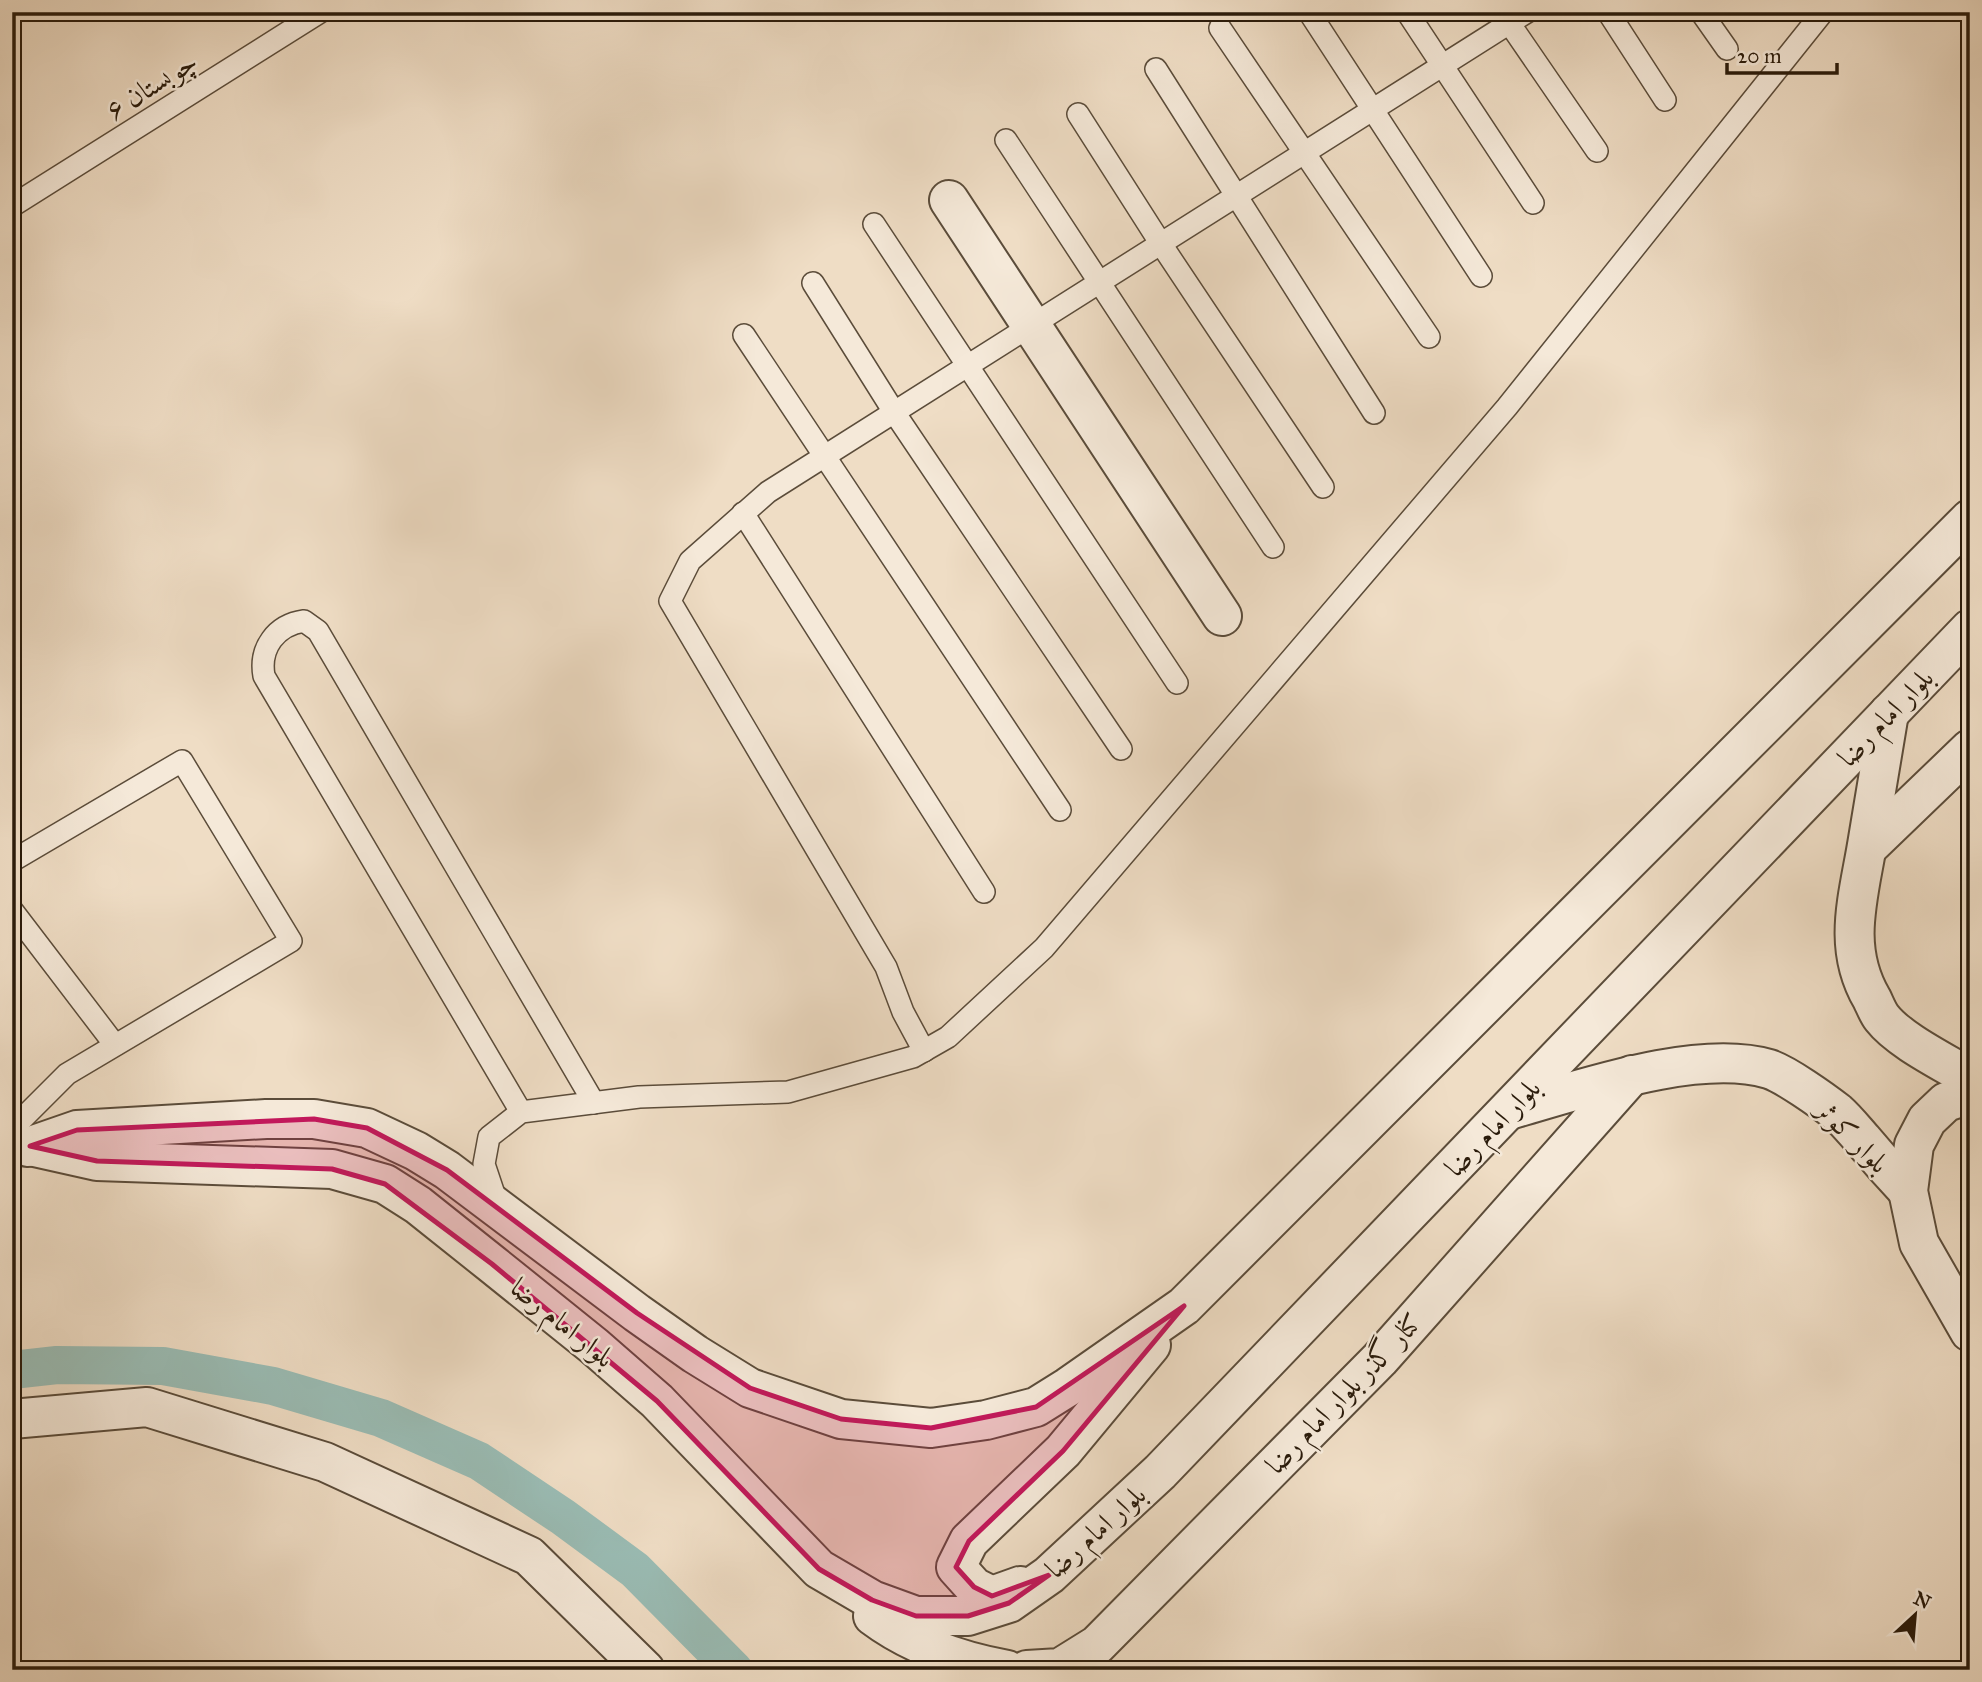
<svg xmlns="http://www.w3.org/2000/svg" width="1982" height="1682" viewBox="0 0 1982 1682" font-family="'IM FELL Great Primer',Amiri,serif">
<rect width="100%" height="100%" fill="#efddc5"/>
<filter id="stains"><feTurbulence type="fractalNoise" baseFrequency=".00286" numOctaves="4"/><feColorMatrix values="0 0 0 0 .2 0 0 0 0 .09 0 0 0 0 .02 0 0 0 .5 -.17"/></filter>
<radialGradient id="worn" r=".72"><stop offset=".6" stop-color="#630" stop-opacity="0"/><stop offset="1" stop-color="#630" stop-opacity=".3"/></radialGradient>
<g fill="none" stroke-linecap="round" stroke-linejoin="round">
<polyline stroke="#9abcb4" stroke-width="38" points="12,1370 57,1365 163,1366 273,1386 381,1418 479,1461 563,1517 635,1570 734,1670"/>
<g stroke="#5b4c3a" stroke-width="24">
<g id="service">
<polyline points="1309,12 1481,276"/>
<polyline points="1407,12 1533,203"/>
<polyline points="1608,12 1665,100"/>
<polyline points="1701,12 1727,49"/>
<polyline points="1503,14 1597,151"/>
<polyline points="1220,28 1429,337"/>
<polyline points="1156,69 1374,413"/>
<polyline points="1078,114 1161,244 1323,487"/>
<polyline points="1006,140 1273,547"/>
<polyline points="12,206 320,12"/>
<polyline points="874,224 1177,683"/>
<polyline points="813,283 894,412 1121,749"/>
<polyline points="744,335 1060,810"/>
<polyline points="743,513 984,892"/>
<polyline points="12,861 182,761 291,941 67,1074 12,1129"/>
<polyline points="12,910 115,1045"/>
<polyline points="924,1051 903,1012 886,967 670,601 690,561 768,492 1527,12"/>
<path d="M521,1112l-257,-436c-5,-28 12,-51 40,-55l14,10 276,472"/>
<polyline points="497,1203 484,1164 489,1137 521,1112 639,1097 788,1092 913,1057 948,1037 1044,948 1507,407 1823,12"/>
</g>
</g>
<g stroke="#5b4c3a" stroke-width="42">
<g id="minor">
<polyline points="949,200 1222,616"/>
<polyline points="12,1419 147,1407 325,1462 529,1556 645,1670"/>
</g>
</g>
<g stroke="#5b4c3a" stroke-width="42">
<g id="tertiary">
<path d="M1889,713c-7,42 -14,84 -21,126 -9,57 -27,107 4,160 3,6 6,14 10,19 18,23 62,44 88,60"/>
<polyline points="1867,848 1970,749"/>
<polyline points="1970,1094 1946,1102 1927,1120 1914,1145 1908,1191 1919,1243 1970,1332"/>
<path d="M1509,1110c71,-20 188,-62 260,-41 16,5 54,32 68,43 9,8 17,18 25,27 15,18 30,35 46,52"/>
<polyline points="30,1146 97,1161 332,1169 385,1184 418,1205 492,1264 594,1346 657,1401 819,1569 872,1600 916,1616 968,1616 1009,1603 1049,1575 1160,1472 1970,629"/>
<polyline points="28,1147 77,1130 266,1119 314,1119 367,1128 416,1151 447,1170 637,1313 695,1354 750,1388 841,1419 931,1428 986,1420 1036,1407 1068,1387 1184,1306 1970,519"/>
<polyline points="1020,1586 992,1596 974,1587 956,1567 969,1541 1063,1451 1151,1345"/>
<path d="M873,1616c40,30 86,45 134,54"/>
<polyline points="1027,1670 1060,1668 1097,1645 1380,1359 1632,1075"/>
</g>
</g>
<use href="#service" stroke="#f5e9d9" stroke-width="21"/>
<use href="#minor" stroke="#f5e9d9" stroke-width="38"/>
<use href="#tertiary" stroke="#f5e9d9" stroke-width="38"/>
</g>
<path fill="#c2185b" fill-opacity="0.2" stroke="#c2185b" stroke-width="5" stroke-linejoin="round" d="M314,1119l53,9 80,42 190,143 113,75 91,31 90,9 105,-21 148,-101 -121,145 -94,90 -13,26 18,20 18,9 57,-21 -40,28 -41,13h-52l-44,-16 -53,-31 -162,-168 -165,-137 -107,-80 -53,-15 -235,-8 -67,-15 47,-16z"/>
<g text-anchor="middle" stroke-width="5" stroke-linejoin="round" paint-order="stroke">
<g font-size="28" fill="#2a1b0b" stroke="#f5e9d9">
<text transform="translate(151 85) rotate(-32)" y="10">چوبستان ۶</text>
<text transform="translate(1885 717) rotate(-46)" y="10">بلوار امام رضا</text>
<text transform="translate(1492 1127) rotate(-46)" y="10">بلوار امام رضا</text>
<text transform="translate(1853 1136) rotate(45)" y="10">بلوار کوثر</text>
<text transform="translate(563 1322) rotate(39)" y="10">بلوار امام رضا</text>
<text transform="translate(1343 1393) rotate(-46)" y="10">کنار گذر بلوار امام رضا</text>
<text transform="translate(1095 1531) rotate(-42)" y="10">بلوار امام رضا</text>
</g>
</g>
<rect width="1982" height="1682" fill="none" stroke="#efddc5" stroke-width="42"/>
<rect x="14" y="14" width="1954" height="1654" fill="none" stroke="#2a1b0b" stroke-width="3.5"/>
<rect x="21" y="21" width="1940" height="1640" fill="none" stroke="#2a1b0b" stroke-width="2"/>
<g transform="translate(1915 1615) rotate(26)" stroke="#f5e9d9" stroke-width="5" paint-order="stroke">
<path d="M0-5L12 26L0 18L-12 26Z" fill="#2a1b0b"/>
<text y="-10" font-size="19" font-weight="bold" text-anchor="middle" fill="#2a1b0b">N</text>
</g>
<path d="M1727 63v10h110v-10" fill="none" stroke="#2a1b0b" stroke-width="3.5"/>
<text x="1737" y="63" font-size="21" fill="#2a1b0b" stroke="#f5e9d9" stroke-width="5" paint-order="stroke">20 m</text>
<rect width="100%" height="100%" filter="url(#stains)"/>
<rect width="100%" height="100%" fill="url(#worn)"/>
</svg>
